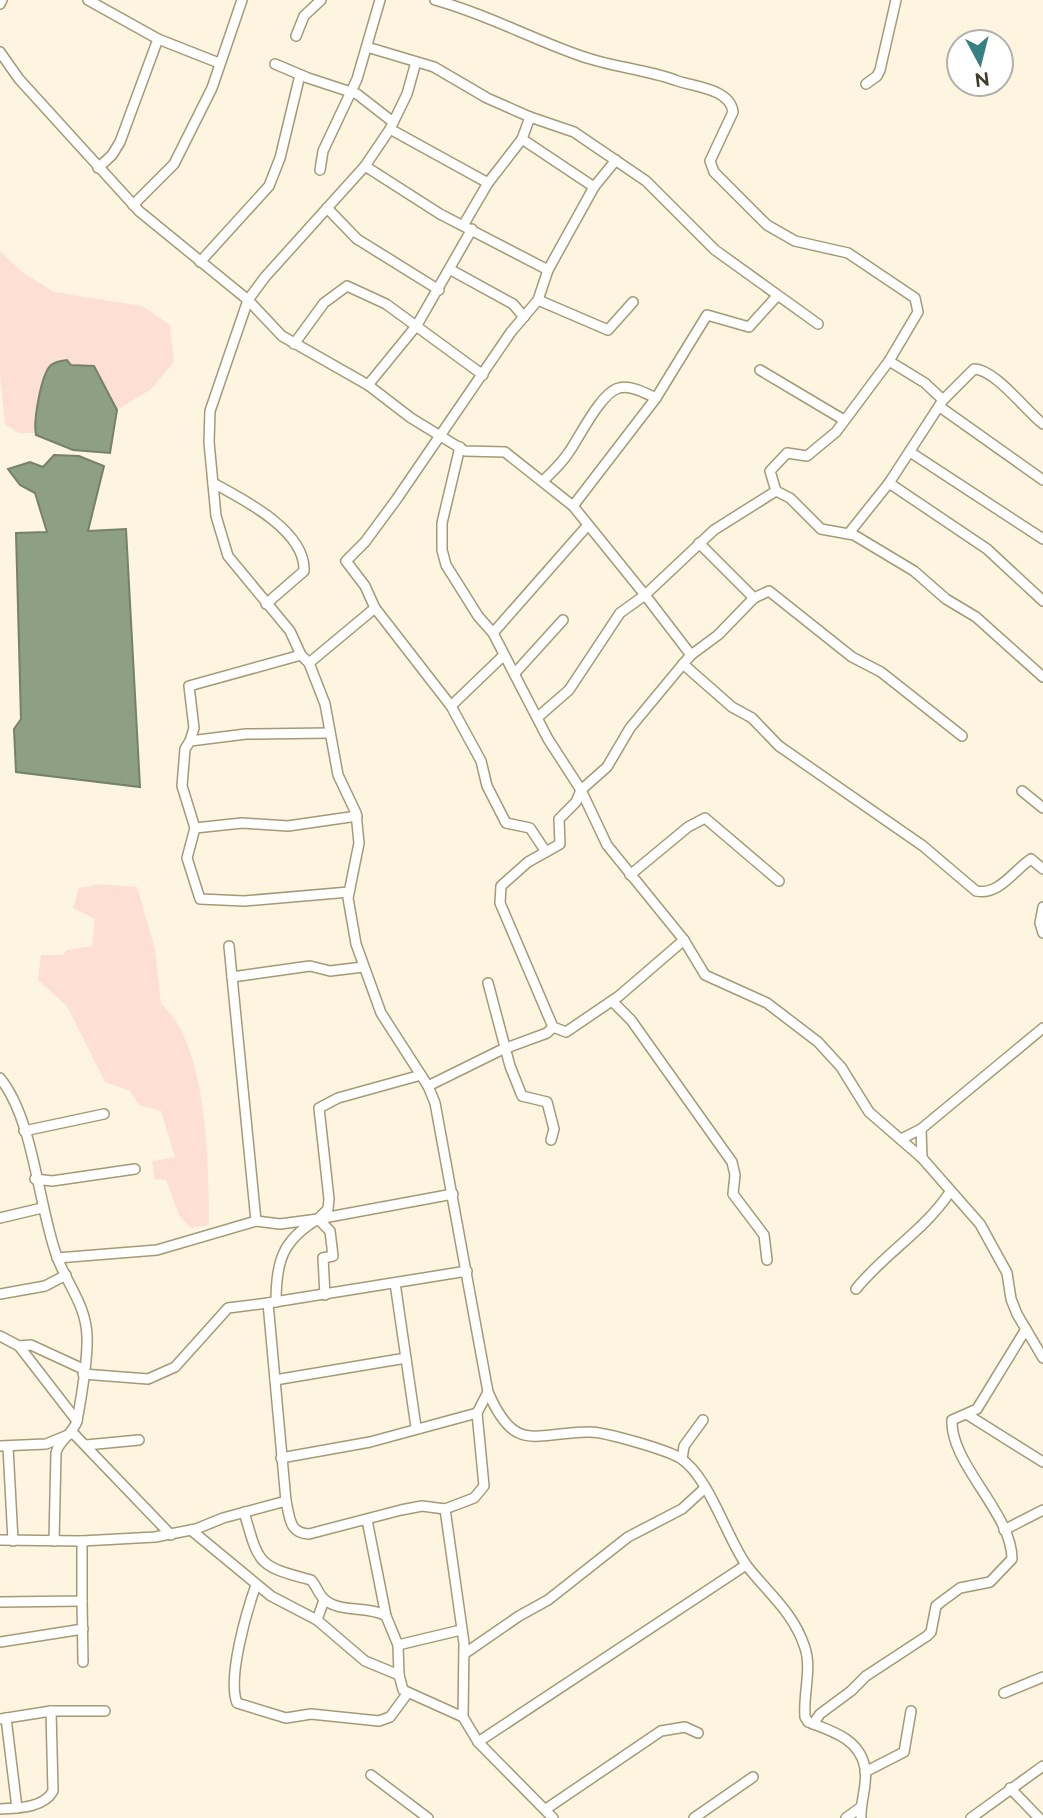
<svg xmlns="http://www.w3.org/2000/svg" width="1043" height="1818" viewBox="0 0 1043 1818" font-family="Raleway,sans-serif">
<rect width="100%" height="100%" fill="#fdf5df"/>
<g fill="#fee0d3">
<path d="M0,251l22,21 32,20 88,14 28,19 4,37 -23,27 -34,21 -23,-45 -23,-1 -4,-5c-6,1 -11,1 -16,5 -9,9 -19,57 -17,69h-15l-14,-9 -5,-49z"/>
<path d="M101,884l36,3 18,62 6,55c47,39 48,164 48,221l-18,3 -12,-13 -13,-35 -11,-1 -3,-18 23,-4 -14,-46 -22,-6 -9,-14 -25,-9 -38,-76 -29,-26 3,-25h22l4,-5 25,-4 3,-27 -22,-11 6,-20z"/>
</g>
<g fill="#8ea083" stroke="#768169" stroke-width="2">
<path d="M67,360l4,5 23,1 23,44 -7,43 -37,-3 -37,-15c-3,-13 5,-61 15,-70 5,-4 10,-4 16,-5z"/>
<polygon points="54,455 79,456 104,466 88,531 126,529 140,787 16,772 14,729 21,719 16,533 47,532 35,493 20,485 8,469 30,462 43,467"/>
</g>
<g fill="none" stroke-linecap="round" stroke-linejoin="round">
<g stroke="#a59977" stroke-width="12">
<g id="minor">
<polyline points="88,0 158,39 219,63"/>
<path d="M435,0c51,14 97,39 146,56 31,11 63,13 94,24 18,7 55,8 58,32l-23,49 4,11 53,53 28,16 53,12 67,45 3,14 -29,49 -53,71 -29,24 -20,-3 -17,18 6,20"/>
<polyline points="0,4 2,0"/>
<polyline points="296,36 304,16 321,0"/>
<polyline points="367,47 434,67 487,98 530,117 574,132 646,181 715,250 818,324"/>
<polyline points="0,52 19,79 139,211 248,300 282,336 368,385 411,418 465,451 505,452 573,506 645,595 714,530 776,491 790,498 821,529 854,535 914,571 946,599 976,617 1043,677"/>
<path d="M416,62l-9,32 -17,35 -25,37 -100,111 -17,23 -38,111 -1,31 7,74 12,40 62,75 11,24 8,8 16,41 13,71 18,38 3,30 -11,55 8,46 25,69 47,73 7,17 53,289c27,62 45,41 100,40 15,-1 79,18 92,26 29,18 47,81 67,108 22,28 47,47 58,82 7,21 -2,46 0,69l3,5c24,9 52,17 57,46 3,16 -5,34 -4,50"/>
<polyline points="275,64 308,78 357,94 393,122"/>
<polyline points="866,84 877,76 880,70 896,0"/>
<polyline points="390,129 488,183"/>
<polyline points="522,139 594,187"/>
<polyline points="365,166 440,214 548,270"/>
<polyline points="98,168 112,155 120,142 158,39"/>
<polyline points="320,170 323,151 357,79 380,0"/>
<polyline points="133,205 174,164 212,88 242,0"/>
<polyline points="327,208 357,239 439,290"/>
<polyline points="464,224 488,183 522,139 530,117"/>
<polyline points="200,262 269,186 280,158 300,75"/>
<polyline points="451,270 513,304 524,317"/>
<polyline points="538,300 608,330 633,302"/>
<polyline points="294,344 324,303 347,286 386,304 483,375"/>
<polyline points="889,361 925,383 943,400"/>
<polyline points="760,370 844,420"/>
<polyline points="368,385 417,325 472,229"/>
<polyline points="940,407 1043,480"/>
<polyline points="460,447 442,523 442,550 446,565 478,616 493,633 548,739 581,790 607,845 684,940 705,975 767,1003 818,1042 841,1067 869,1112 922,1158 980,1224 1007,1273 1011,1299 1017,1314 1043,1358"/>
<polyline points="910,452 1043,539"/>
<path d="M543,481c9,-9 19,-18 26,-29 10,-14 32,-60 50,-64 12,-3 26,5 37,10"/>
<path d="M213,483c30,16 93,48 91,88l-38,33"/>
<polyline points="889,483 987,549 1043,601"/>
<polyline points="573,506 656,398 707,315 749,327 777,296"/>
<path d="M849,533l40,-50 54,-83 31,-31c21,0 52,42 69,55"/>
<polyline points="699,543 754,598"/>
<polyline points="493,633 588,525"/>
<polyline points="504,655 451,706 481,761 487,786 506,823 530,828 546,852"/>
<polyline points="691,655 718,635 754,598 769,591 852,657 881,672 962,736"/>
<polyline points="309,663 375,608"/>
<polyline points="515,673 563,620"/>
<polyline points="451,706 375,608 365,586 346,561 365,542 396,500 511,332 538,300 548,270 594,187 616,160"/>
<path d="M538,717l31,-27 51,-77 25,-18 46,60 -8,9 49,43 20,11 27,28 144,100 53,45c23,5 38,-21 55,-32l12,10"/>
<polyline points="330,733 246,734 190,741 185,749 182,786 195,828 187,858 200,899 244,901 349,892"/>
<polyline points="190,741 194,728 189,686 301,655"/>
<polyline points="1022,791 1043,808"/>
<polyline points="195,828 242,823 288,826 357,816"/>
<polyline points="630,875 688,827 705,818 779,881"/>
<polyline points="1043,907 1040,923 1043,933"/>
<polyline points="229,946 256,1221"/>
<polyline points="232,977 310,966 330,971 363,967"/>
<polyline points="488,983 510,1066 522,1096 547,1102 554,1129 551,1140"/>
<polyline points="612,1001 631,1020 732,1162 735,1175 733,1194 764,1235 767,1260"/>
<polyline points="553,1027 500,903 501,886 528,862 560,844 559,819 576,802 581,790 607,767 630,728 683,664"/>
<polyline points="421,1075 338,1098 319,1108 329,1199 328,1209 318,1219 453,1194"/>
<path d="M0,1078c34,42 38,127 57,179 10,27 29,48 30,79 1,21 -6,63 -10,85 -4,13 -19,20 -21,32l-2,88"/>
<polyline points="428,1086 501,1050 547,1033 553,1027 566,1032 619,996 684,940"/>
<polyline points="921,1129 922,1158"/>
<polyline points="24,1131 104,1114"/>
<polyline points="901,1139 921,1129 1043,1028"/>
<polyline points="35,1179 52,1181 135,1169"/>
<polyline points="0,1218 42,1208"/>
<polyline points="318,1219 330,1231 333,1256 323,1258 325,1295"/>
<path d="M57,1258l100,-8 99,-29 24,3 38,-5c-36,21 -42,43 -42,83"/>
<polyline points="395,1283 416,1427"/>
<path d="M856,1289c28,-35 69,-59 94,-97"/>
<polyline points="0,1294 45,1286 66,1275"/>
<polyline points="0,1336 19,1346 77,1421"/>
<polyline points="19,1346 31,1345 83,1369"/>
<polyline points="83,1374 148,1379 175,1367 228,1308 268,1303"/>
<polyline points="275,1380 406,1358"/>
<polyline points="968,1415 1043,1462"/>
<polyline points="86,1445 139,1440"/>
<polyline points="0,1446 46,1444 73,1433 171,1535"/>
<polyline points="8,1447 13,1541"/>
<polyline points="281,1458 370,1442 477,1413"/>
<polyline points="682,1459 684,1446 703,1420"/>
<polyline points="286,1501 268,1303 467,1271"/>
<polyline points="445,1509 464,1643 463,1717 478,1742 553,1818"/>
<path d="M244,1512c15,52 13,54 67,68 5,5 7,13 12,18 15,16 46,7 63,18"/>
<polyline points="367,1520 386,1616 398,1645 461,1630"/>
<polyline points="191,1530 271,1596 317,1620 365,1661 399,1675"/>
<polyline points="1004,1530 1043,1510"/>
<path d="M0,1540l82,1 73,-4 41,-8 27,-11 63,-17c4,17 3,32 23,33l92,-24 21,-4 23,3 29,-11 10,-12 -7,-73 11,-21"/>
<path d="M256,1585c-9,25 -29,93 -19,118l49,15 25,-4 68,7 11,-4 17,-23"/>
<polyline points="82,1601 83,1662"/>
<polyline points="0,1602 82,1601 82,1541"/>
<polyline points="317,1620 324,1600"/>
<polyline points="0,1642 83,1629"/>
<polyline points="398,1645 399,1675 403,1690 463,1717"/>
<polyline points="464,1654 519,1616 548,1600 628,1537 682,1509 705,1488"/>
<polyline points="1004,1693 1043,1677"/>
<polyline points="6,1718 17,1808"/>
<polyline points="0,1719 51,1711 105,1711"/>
<path d="M813,1724l7,-10 31,-23 15,-15 61,-40 4,-4 5,-26 5,-4 19,-14 30,-6 22,-23c0,-46 -62,-95 -60,-139l25,-11 49,-80"/>
<polyline points="478,1742 746,1565"/>
<polyline points="865,1772 904,1752 911,1711"/>
<polyline points="371,1775 428,1818"/>
<polyline points="1010,1788 1039,1818"/>
<path d="M0,1809c18,-1 44,-1 53,-18l-2,-80"/>
<polyline points="546,1809 661,1731 685,1727 698,1733"/>
<polyline points="694,1818 753,1777"/>
<polyline points="846,1818 861,1807"/>
<polyline points="971,1818 1043,1766"/>
</g>
</g>
<use href="#minor" stroke="#fff" stroke-width="9"/>
</g>
<g transform="translate(980 63) rotate(173)"><circle r="33" fill="#ffffff" stroke="#b2b0ab" stroke-width="2"/>
<path d="M0-5L12 26L0 18L-12 26Z" fill="#367f82"/>
<text y="-10" font-size="19" font-weight="bold" text-anchor="middle" fill="#3f3a2c">N</text>
</g>
</svg>
